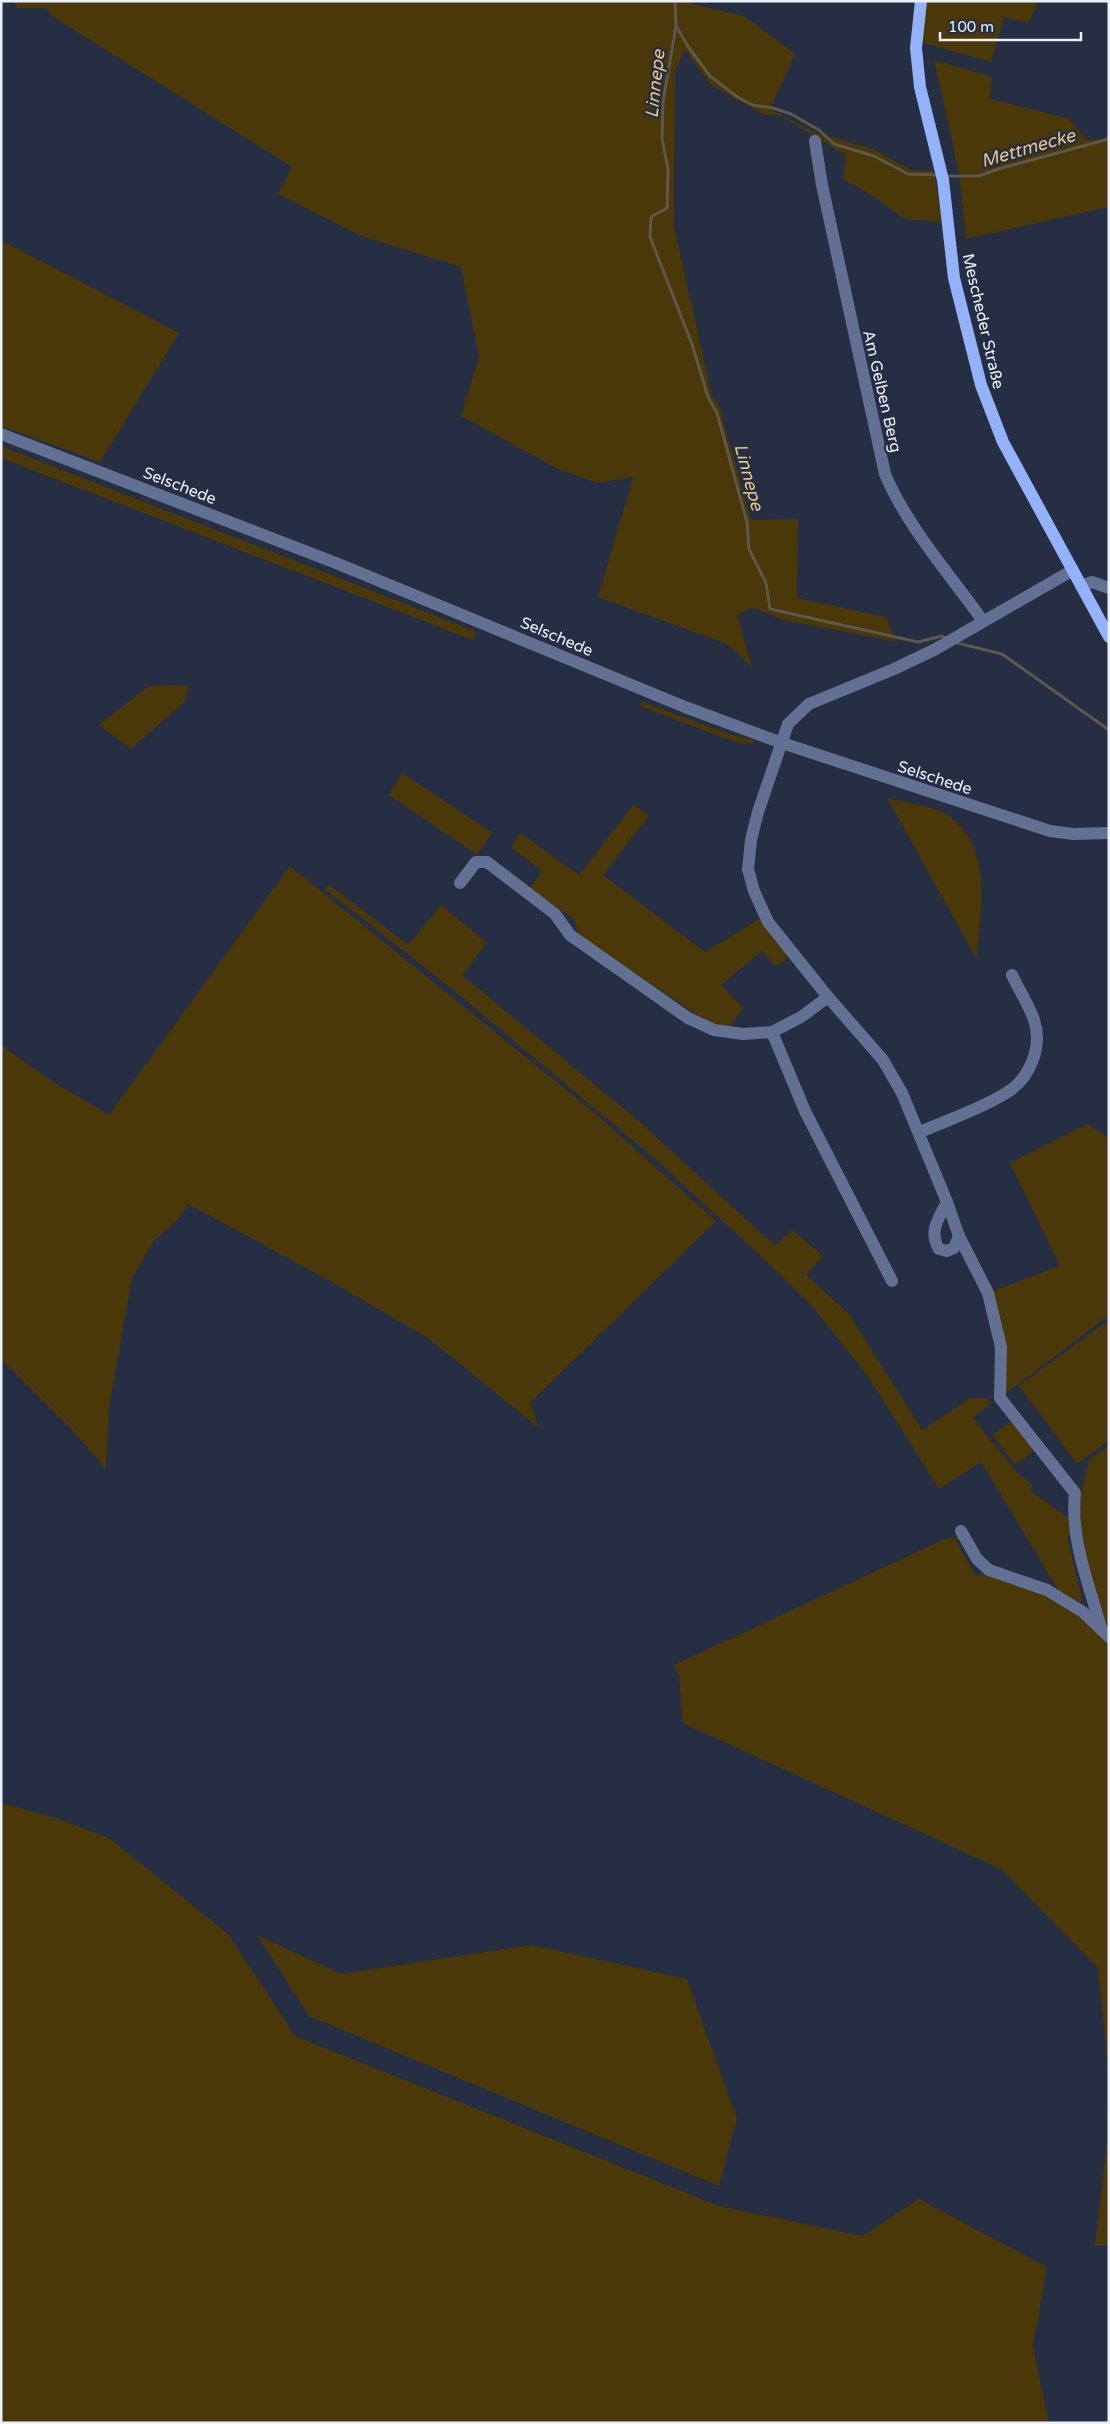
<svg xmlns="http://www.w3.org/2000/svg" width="1110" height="2424" viewBox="0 0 1110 2424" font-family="'Varela Round',sans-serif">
<rect width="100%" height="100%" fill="#252e42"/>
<g fill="#4b3808">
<polygon points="13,1 692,1 692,4 744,16 795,54 770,109 814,132 873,149 911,170 934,171 942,222 904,219 876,198 843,179 846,155 781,116 762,114 710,84 685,50 675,71 674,227 712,396 719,405 751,520 798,519 797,598 886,617 897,642 784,620 753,608 737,615 752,667 727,644 598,597 633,477 598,483 558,469 461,416 479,356 461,267 359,235 278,194 292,167 52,16 46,8 18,8"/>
<polygon points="926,1 1039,1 1028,23 1004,17 991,62 921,42"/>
<polygon points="934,60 992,77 990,99 1070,119 1086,140 1105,138 1109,135 1109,207 966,239 959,172"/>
<polygon points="1,240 179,333 100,462 1,426"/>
<polygon points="1,446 477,632 473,640 1,458"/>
<polygon points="188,685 185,701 131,749 99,725 149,686"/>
<polygon points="643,702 729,734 753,740 753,744 735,742 640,706"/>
<polygon points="402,773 492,833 477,855 389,795"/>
<path d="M887,798c15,4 48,9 59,16 49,31 34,98 31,146z"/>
<polygon points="634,804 649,816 603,875 705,952 761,918 789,957 775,967 762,951 721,985 743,1008 729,1027 712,1025 579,935 574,919 530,888 542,871 511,847 520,833 579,875"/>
<polygon points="290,866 591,1110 716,1221 530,1403 539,1428 428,1338 330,1281 188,1204 180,1217 154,1241 132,1278 109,1408 106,1469 71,1429 1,1359 1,1045 50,1080 109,1115"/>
<polygon points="330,885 408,945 441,905 487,943 462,975 642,1124 775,1246 792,1230 823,1256 806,1275 849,1314 922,1430 971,1398 987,1398 990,1404 973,1418 1015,1470 1033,1486 1030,1491 1070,1519 1074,1535 1067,1536 1083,1603 1060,1593 981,1462 939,1489 867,1375 811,1305 763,1258 655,1159 451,988 325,889"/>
<polygon points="1088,1124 1109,1138 1109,1315 1004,1395 991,1292 1060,1266 1010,1163"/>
<polygon points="1109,1320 1109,1440 1077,1464 1019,1386"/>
<polygon points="1011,1421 1034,1451 1015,1465 993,1435"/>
<polygon points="1109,1445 1109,1634 1087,1562 1076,1516 1089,1460"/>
<polygon points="958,1537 962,1538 956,1541 976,1576 981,1574 1035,1587 1078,1611 1109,1643 1109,2245 1095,2246 1107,2140 1108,2070 1098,1968 1001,1869 683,1723 679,1675 674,1665 945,1539"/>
<polygon points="1,1803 56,1818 109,1838 228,1934 295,2036 719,2206 862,2236 919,2199 1047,2267 1033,2347 1049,2423 1,2423"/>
<polygon points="257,1935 341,1974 531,1945 687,1979 737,2119 719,2186 309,2016"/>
</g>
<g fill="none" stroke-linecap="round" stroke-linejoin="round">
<g stroke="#5d574d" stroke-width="3">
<polyline points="675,1 676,26 663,102 662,139 668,169 667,208 651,217 650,237 692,344 708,397 717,413 747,522 749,549 766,583 770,609 918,642 942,636 946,638"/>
<polyline points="676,26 689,48 710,76 739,98 753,105 773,108 791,114 819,130 834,144 874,156 908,174 939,175"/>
<polyline points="945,176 979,176 998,169 1109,139"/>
<polyline points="953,642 1002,654 1109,730"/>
</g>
<g stroke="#627193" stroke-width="12">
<path d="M815,141l7,44 63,289c23,54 64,99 98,147"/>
<polyline points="1,434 336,563 685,707 782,743 1050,831 1073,834 1109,833"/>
<path d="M1073,570l-139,80 -40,19 -85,35 -21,20 -30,88 -7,28 -3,29 6,22 14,31 60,75 55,63 19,33 45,109 12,34 29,57 13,54 -1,51 75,95c-5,46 14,91 26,135"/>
<polyline points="1081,586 1092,582 1109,588"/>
<polyline points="460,883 476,862 487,862 555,914 570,935 688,1018 714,1030 743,1034 772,1032 801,1017 828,997"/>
<polyline points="772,1032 805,1111 892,1281"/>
<path d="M920,1132c27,-12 61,-23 86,-39 24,-14 37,-47 28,-73 -5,-15 -15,-30 -22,-45"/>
<path d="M947,1202c-8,16 -19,29 -8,47l8,2 7,-3 5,-12"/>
<polyline points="961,1531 977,1559 989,1570 1047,1590 1083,1612 1109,1637"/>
</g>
<polyline stroke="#94b2f9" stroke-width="12" points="921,1 916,48 920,87 943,180 954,278 981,385 1003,442 1109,637"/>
</g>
<g text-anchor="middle" stroke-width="5" stroke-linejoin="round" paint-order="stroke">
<g font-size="16" fill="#eaf0fe" stroke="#252e42">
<text transform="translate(984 321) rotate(77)" y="6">Mescheder Straße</text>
<text transform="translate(883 391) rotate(77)" y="6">Am Gelben Berg</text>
<text transform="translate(180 485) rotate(21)" y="6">Selschede</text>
<text transform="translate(557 636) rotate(23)" y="6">Selschede</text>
<text transform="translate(935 777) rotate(18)" y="6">Selschede</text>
</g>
<g font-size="18" font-style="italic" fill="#e9c781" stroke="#252e42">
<text transform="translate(655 84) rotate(-84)" y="6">Linnepe</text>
<text transform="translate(1028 148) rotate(-16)" y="6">Mettmecke</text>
<text transform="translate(749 477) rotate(75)" y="6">Linnepe</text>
</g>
</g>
<rect width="1110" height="2424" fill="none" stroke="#eaf0fe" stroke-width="5"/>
<path d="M940 32v8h141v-8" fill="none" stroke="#eaf0fe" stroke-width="2.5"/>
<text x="948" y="32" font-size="15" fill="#eaf0fe" stroke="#252e42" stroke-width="4" paint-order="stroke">100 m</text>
</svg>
